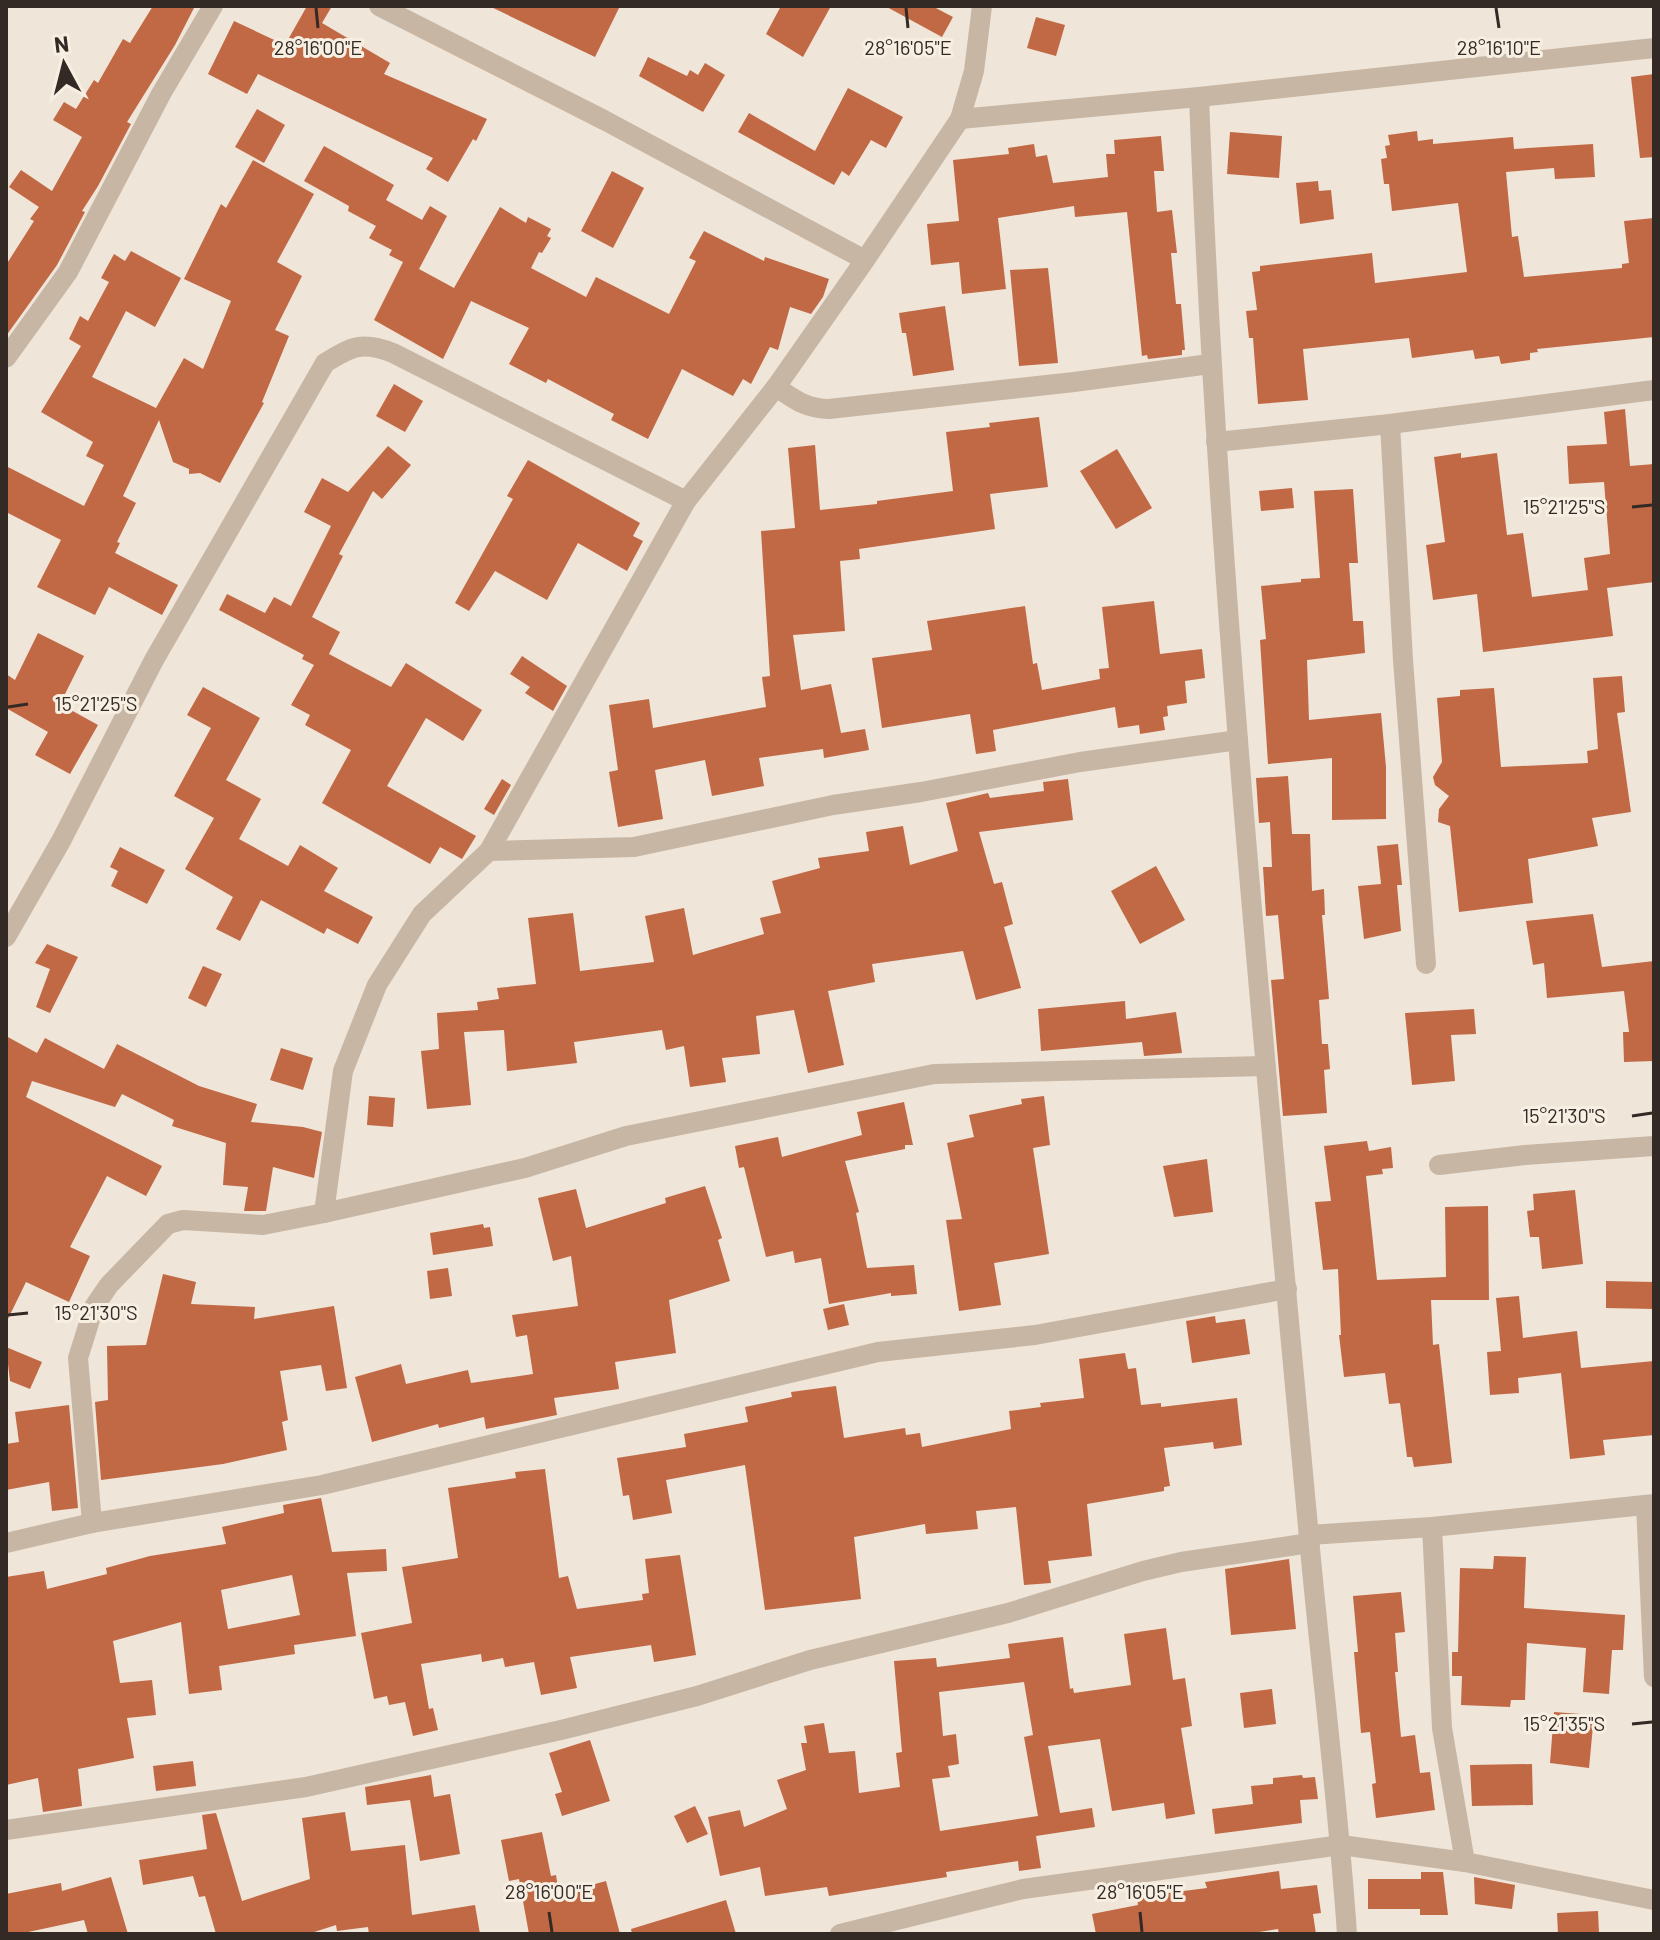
<svg xmlns="http://www.w3.org/2000/svg" width="1660" height="1940" viewBox="0 0 1660 1940" font-family="Barlow,sans-serif">
<rect width="100%" height="100%" fill="#efe5d8"/>
<g fill="#c16844" fill-rule="evenodd">
<polygon points="153,6 195,6 175,45 127,122 131,124 98,186 82,211 85,212 57,265 6,336 6,265 34,221 30,219 39,207 9,187 21,170 52,191 82,137 53,120 64,102 76,109 94,80 98,83 123,39 130,43"/>
<polygon points="307,6 332,6 322,23 390,63 384,74 487,119 476,141 473,139 448,182 426,169 433,158 258,74 247,94 208,74 234,21 285,45"/>
<polygon points="489,6 620,6 595,57"/>
<polygon points="781,6 831,6 803,57 766,34"/>
<polygon points="885,6 932,6 953,17 942,37"/>
<polygon points="1036,17 1065,25 1056,56 1027,48"/>
<polygon points="648,57 687,76 690,70 698,75 705,63 725,75 703,112 639,76"/>
<polygon points="1654,74 1654,157 1640,158 1631,77"/>
<polygon points="848,88 903,117 886,148 871,140 849,176 842,171 834,185 738,132 749,113 815,151"/>
<polygon points="257,109 285,125 264,163 235,147"/>
<polygon points="1417,131 1418,141 1433,139 1433,144 1513,137 1514,149 1593,144 1595,177 1555,179 1554,168 1506,172 1512,237 1518,236 1524,277 1622,268 1622,264 1629,263 1624,221 1654,218 1654,337 1537,349 1538,352 1530,353 1530,360 1501,364 1499,356 1475,359 1473,350 1412,358 1409,338 1303,349 1308,400 1258,404 1253,338 1249,338 1246,311 1257,310 1252,272 1260,271 1260,266 1372,253 1375,283 1467,272 1458,203 1392,211 1389,184 1384,184 1381,159 1387,158 1385,146 1390,145 1388,135"/>
<polygon points="1230,132 1282,136 1279,178 1227,174"/>
<polygon points="1161,136 1164,171 1154,171 1157,212 1172,210 1177,253 1171,253 1176,304 1181,304 1185,350 1182,350 1182,355 1148,359 1147,355 1142,356 1127,212 1075,217 1074,206 998,218 1006,289 962,294 959,262 931,265 927,224 959,221 953,160 1009,154 1008,148 1034,144 1036,157 1047,155 1053,183 1108,177 1106,154 1115,154 1114,140"/>
<polygon points="324,146 394,185 386,200 422,220 430,206 447,216 419,269 454,288 500,207 526,223 528,217 551,229 547,236 551,238 542,253 539,252 531,268 586,297 596,277 669,314 696,261 689,258 704,231 764,261 765,257 829,279 823,297 811,314 790,307 778,350 770,347 751,384 743,379 733,396 682,369 648,439 611,420 614,414 548,379 546,383 509,364 529,328 471,301 443,359 374,320 403,262 389,255 392,250 369,238 376,226 348,211 349,206 304,181"/>
<polygon points="253,160 314,194 277,262 302,276 275,330 289,336 262,402 264,403 220,483 200,473 189,474 189,469 173,462 159,420 123,496 136,503 117,542 120,543 115,553 178,585 162,615 109,587 95,615 37,587 61,540 6,512 6,466 84,506 104,465 86,456 93,442 41,412 81,346 69,339 80,316 88,321 109,282 101,278 114,254 125,261 131,251 181,278 155,327 126,311 92,377 156,408 184,358 203,369 231,301 184,279 221,204 226,208"/>
<polygon points="612,171 644,188 613,248 581,231"/>
<polygon points="1318,181 1319,191 1331,190 1334,219 1300,224 1296,183"/>
<polygon points="1048,268 1058,363 1019,366 1010,270"/>
<polygon points="945,306 954,370 913,376 906,333 902,333 899,313"/>
<polygon points="394,384 423,401 405,432 376,416"/>
<polygon points="1625,409 1630,466 1654,464 1654,582 1607,588 1613,636 1483,652 1477,594 1433,600 1426,545 1445,542 1434,457 1461,453 1461,458 1497,453 1507,535 1523,533 1532,597 1588,590 1584,558 1610,554 1604,482 1569,484 1567,446 1607,444 1604,412"/>
<polygon points="1039,417 1048,487 990,494 995,529 859,549 860,559 840,561 845,631 793,635 801,690 831,684 841,733 865,729 869,750 824,758 823,749 759,758 764,786 712,796 705,760 655,770 663,819 618,827 609,772 618,770 609,705 649,699 653,728 766,707 762,677 770,676 761,531 795,528 788,448 815,445 820,510 877,504 877,501 953,491 946,432 990,427 989,423"/>
<polygon points="388,446 411,465 382,499 373,491 339,554 343,556 312,617 340,632 329,654 391,687 406,663 482,710 463,741 426,718 387,786 476,836 462,859 440,847 430,864 322,803 351,750 305,725 310,715 291,705 314,665 302,659 304,655 219,610 227,594 265,613 274,597 291,606 331,526 304,512 322,478 348,492"/>
<polygon points="1117,449 1152,508 1116,529 1080,471"/>
<polygon points="528,460 640,523 633,536 643,541 627,571 578,543 547,600 495,571 469,611 455,603 513,499 507,496"/>
<polygon points="1292,488 1294,508 1261,511 1259,491"/>
<polygon points="1353,489 1358,563 1349,563 1353,621 1363,621 1365,653 1307,660 1309,720 1381,713 1386,767 1386,819 1332,820 1332,758 1268,764 1260,640 1266,639 1261,586 1301,582 1301,579 1320,578 1314,491"/>
<polygon points="1154,601 1160,654 1202,649 1205,678 1185,681 1187,703 1167,706 1168,716 1163,717 1165,730 1140,734 1139,725 1118,728 1115,707 993,730 996,751 976,754 970,714 882,728 872,658 932,650 927,621 1025,606 1033,664 1037,663 1042,690 1100,679 1099,669 1109,668 1102,607"/>
<polygon points="38,633 84,656 60,704 98,725 70,774 35,755 48,732 6,708 6,674 15,680"/>
<polygon points="522,656 567,686 553,711 525,693 530,687 510,674"/>
<polygon points="1622,676 1625,712 1617,713 1631,812 1592,818 1598,846 1528,859 1533,903 1459,912 1450,826 1438,822 1439,809 1449,796 1435,785 1433,777 1442,762 1437,698 1460,696 1460,690 1494,688 1501,767 1588,763 1587,751 1598,749 1593,678"/>
<polygon points="203,687 260,718 226,780 261,799 239,839 288,866 300,845 338,868 324,891 373,917 358,944 327,928 324,934 261,900 240,941 216,929 233,897 185,869 214,818 174,796 211,728 187,715"/>
<polygon points="1288,776 1292,834 1310,834 1312,891 1324,889 1325,915 1322,915 1329,999 1319,1000 1322,1044 1328,1044 1330,1069 1324,1070 1327,1113 1283,1116 1271,980 1284,979 1278,915 1266,916 1263,867 1272,867 1270,822 1259,823 1256,778"/>
<polygon points="502,779 511,785 494,815 484,809"/>
<polygon points="1068,779 1073,820 979,832 994,884 1002,882 1013,924 1004,927 1021,988 976,1000 963,951 872,964 875,982 828,991 844,1065 808,1073 794,1010 756,1016 760,1054 722,1058 726,1082 690,1087 684,1046 666,1050 662,1030 574,1042 577,1063 507,1071 504,1030 464,1032 471,1105 427,1109 421,1051 439,1049 437,1013 478,1010 477,1002 499,999 497,988 536,984 528,918 573,913 580,971 654,962 645,916 684,908 693,955 764,934 760,918 781,913 772,881 820,868 818,858 869,851 866,832 903,826 910,865 958,851 946,803 988,793 990,798 1044,791 1043,782"/>
<polygon points="1398,844 1402,885 1397,885 1401,931 1364,939 1358,886 1381,884 1377,846"/>
<polygon points="120,847 165,870 147,904 111,886 118,871 110,867"/>
<polygon points="1156,866 1185,920 1140,944 1111,891"/>
<polygon points="1593,914 1602,967 1654,961 1654,1061 1624,1062 1623,1032 1629,1032 1624,991 1547,998 1544,963 1533,965 1526,921"/>
<polygon points="47,944 78,957 50,1013 36,1007 50,969 35,963"/>
<polygon points="203,966 222,974 206,1007 188,998"/>
<polygon points="1125,1001 1126,1019 1176,1012 1182,1053 1144,1056 1142,1042 1041,1051 1038,1009"/>
<polygon points="1474,1009 1476,1034 1451,1035 1455,1081 1412,1085 1405,1013"/>
<polygon points="6,1036 37,1053 45,1038 104,1069 117,1044 199,1086 257,1104 251,1122 303,1127 322,1132 314,1178 273,1167 266,1211 244,1211 248,1187 223,1185 226,1143 172,1126 174,1120 122,1094 115,1107 32,1081 26,1097 162,1166 146,1196 107,1176 70,1247 90,1256 69,1302 26,1282 6,1323"/>
<polygon points="281,1048 313,1058 303,1090 270,1080"/>
<polygon points="369,1096 395,1098 393,1127 367,1125"/>
<polygon points="1044,1096 1050,1145 1033,1148 1049,1254 994,1263 1001,1305 959,1311 946,1220 962,1219 947,1143 974,1137 969,1115 1022,1104 1021,1099"/>
<polygon points="904,1102 913,1145 905,1145 905,1149 845,1161 859,1212 856,1213 867,1268 914,1265 917,1294 891,1296 891,1293 829,1304 821,1258 795,1263 793,1251 766,1257 744,1167 739,1168 735,1146 778,1137 782,1157 862,1135 857,1112"/>
<polygon points="1367,1141 1369,1151 1391,1147 1393,1168 1382,1169 1383,1174 1366,1176 1377,1280 1446,1277 1445,1207 1488,1206 1489,1300 1431,1300 1433,1345 1439,1344 1452,1463 1414,1467 1412,1457 1407,1457 1400,1403 1389,1404 1385,1373 1344,1377 1339,1335 1341,1335 1338,1269 1323,1270 1315,1202 1331,1201 1324,1146"/>
<polygon points="1207,1159 1213,1212 1174,1217 1163,1166"/>
<polygon points="705,1186 722,1238 718,1240 730,1281 669,1300 676,1353 615,1362 619,1389 554,1398 557,1415 486,1429 484,1417 439,1428 438,1424 372,1442 355,1377 401,1364 406,1384 468,1370 471,1383 533,1374 527,1335 516,1337 512,1315 578,1306 571,1256 553,1261 538,1198 576,1189 586,1228 666,1203 665,1198"/>
<polygon points="1575,1190 1583,1264 1542,1269 1539,1237 1530,1237 1527,1211 1534,1210 1533,1194"/>
<polygon points="483,1224 484,1228 490,1227 493,1246 433,1255 430,1233"/>
<polygon points="448,1268 452,1296 430,1299 427,1271"/>
<polygon points="163,1274 196,1282 191,1304 255,1307 254,1319 334,1306 347,1388 326,1391 321,1365 280,1371 288,1420 282,1422 287,1450 223,1464 101,1480 95,1402 108,1400 107,1346 146,1345"/>
<polygon points="1606,1281 1654,1282 1654,1309 1606,1308"/>
<polygon points="1519,1296 1523,1338 1577,1331 1581,1368 1654,1361 1654,1435 1603,1440 1605,1455 1570,1459 1561,1373 1518,1378 1519,1393 1490,1395 1487,1352 1501,1351 1496,1298"/>
<polygon points="844,1304 849,1325 828,1330 823,1309"/>
<polygon points="1215,1316 1216,1323 1245,1319 1250,1354 1192,1363 1186,1321"/>
<polygon points="6,1347 42,1362 30,1389 10,1381"/>
<polygon points="1125,1353 1128,1369 1136,1368 1141,1405 1161,1403 1161,1407 1237,1398 1242,1445 1214,1449 1213,1442 1164,1448 1170,1486 1164,1487 1164,1491 1087,1504 1092,1556 1048,1561 1051,1583 1024,1585 1016,1507 976,1511 978,1529 926,1534 925,1524 854,1537 861,1599 765,1610 745,1465 666,1480 672,1513 633,1520 629,1495 623,1496 617,1458 686,1447 684,1434 748,1422 745,1407 792,1397 791,1392 836,1386 844,1438 905,1428 906,1435 920,1433 922,1447 1011,1429 1009,1411 1041,1407 1040,1403 1084,1398 1079,1359"/>
<polygon points="69,1405 78,1508 52,1511 49,1482 6,1490 6,1444 19,1442 15,1412"/>
<polygon points="545,1469 559,1578 568,1576 577,1609 643,1600 642,1594 649,1593 645,1559 680,1555 696,1655 654,1662 651,1645 570,1657 577,1688 541,1695 534,1662 505,1667 503,1658 482,1662 481,1654 421,1664 429,1709 433,1708 438,1730 413,1736 405,1702 389,1705 387,1696 374,1699 361,1633 412,1623 402,1567 458,1558 448,1488 516,1478 515,1472"/>
<path d="M321,1498l11,54 54,-3 1,22 -40,2 9,63 -62,9 1,9 -76,12 3,24 -33,4 -8,-72 -68,19 7,42 32,-3 4,35 -29,3 7,40 -56,11 4,37 -39,6 -5,-34 -32,7v-208l38,-6 3,18 60,-15 -1,-6 44,-12 76,-12 -4,-17 62,-14 -1,-8zM292,1575l8,40 -72,14 -7,-39z"/>
<polygon points="1494,1556 1526,1557 1524,1608 1625,1615 1623,1650 1612,1650 1609,1694 1583,1692 1586,1648 1527,1643 1525,1700 1511,1700 1510,1707 1461,1705 1462,1676 1452,1676 1452,1652 1458,1652 1460,1568 1493,1569"/>
<polygon points="1289,1559 1296,1629 1231,1635 1225,1569"/>
<polygon points="1401,1592 1405,1632 1395,1633 1398,1672 1395,1672 1401,1737 1415,1735 1420,1773 1430,1772 1435,1810 1376,1818 1372,1784 1376,1783 1370,1732 1361,1733 1354,1652 1358,1652 1353,1596"/>
<path d="M1166,1628l7,52 12,-2 7,48 -11,2 14,86 -29,5 -2,-16 -52,8 -12,-72 -52,7 12,67 32,-5 3,19 -59,9 5,32 -22,3 -1,-10 -72,11 1,5 -118,19 -2,-9 -62,9 -5,-29 -40,9 -12,-59 32,-7 4,17 43,-18 -10,-29 29,-10 -5,-27h6l-3,-17 20,-3 5,30 26,-2 4,42 41,-6 -4,-34 6,-1 -8,-91 42,-3 1,9 73,-9 -2,-14 55,-7 7,52 3,-1 1,5 57,-8 -7,-51zM1024,1682l9,53 -9,2 14,79 -98,15 -8,-52 18,-2 -2,-11 11,-2 -3,-30 -13,2 -4,-44z"/>
<polygon points="1272,1689 1276,1724 1244,1728 1240,1693"/>
<polygon points="1554,1712 1594,1715 1589,1768 1550,1763"/>
<polygon points="590,1740 610,1801 562,1816 555,1794 562,1792 549,1753"/>
<polygon points="193,1761 196,1786 156,1791 153,1766"/>
<polygon points="1532,1764 1533,1805 1472,1806 1470,1765"/>
<polygon points="431,1775 434,1797 450,1794 460,1854 420,1861 410,1800 367,1805 365,1787"/>
<polygon points="1302,1775 1303,1778 1315,1777 1318,1799 1300,1800 1302,1823 1215,1834 1212,1809 1253,1804 1251,1786 1273,1784 1273,1778"/>
<polygon points="695,1806 708,1834 687,1843 674,1816"/>
<polygon points="345,1812 351,1851 405,1845 412,1915 475,1905 480,1934 369,1934 368,1927 337,1931 336,1925 308,1934 216,1934 205,1896 199,1897 193,1876 143,1885 139,1860 207,1849 202,1815 216,1813 242,1901 310,1879 302,1818"/>
<polygon points="542,1832 551,1876 556,1875 559,1894 606,1881 620,1934 529,1934 519,1879 509,1881 501,1840"/>
<polygon points="1279,1871 1281,1889 1317,1885 1321,1913 1313,1914 1316,1934 1279,1934 1278,1929 1246,1934 1096,1934 1092,1914 1138,1905 1137,1897 1207,1888 1205,1882"/>
<polygon points="1421,1872 1443,1872 1448,1915 1420,1915 1420,1909 1368,1909 1368,1879 1421,1879"/>
<polygon points="111,1877 128,1934 88,1934 84,1920 19,1934 6,1934 6,1894 61,1883 62,1891"/>
<polygon points="1474,1877 1515,1885 1512,1909 1475,1904"/>
<polygon points="726,1900 736,1934 632,1934 631,1929"/>
<polygon points="1598,1911 1599,1934 1558,1934 1557,1913"/>
</g>
<g fill="none" stroke-linecap="round" stroke-linejoin="round">
<g stroke="#c7b6a4" stroke-width="20">
<polyline points="379,6 604,120 865,260 960,119 974,71 982,6"/>
<path d="M1199,97c18,481 66,961 110,1441 12,132 29,263 38,396"/>
<polyline points="960,119 1199,97 1654,48"/>
<polyline points="6,358 68,272 161,94 213,6"/>
<path d="M776,387c18,12 30,22 53,22l245,-27 136,-18"/>
<polyline points="1390,424 1403,660 1426,964"/>
<polyline points="1216,442 1390,424 1654,390"/>
<polyline points="489,851 634,847 833,805 921,792 1080,762 1238,740"/>
<path d="M6,937l55,-96 93,-181 171,-297c27,-17 38,-22 68,-10l293,148"/>
<polyline points="1439,1165 1525,1155 1654,1146"/>
<polyline points="324,1213 343,1071 377,985 422,914 489,851 686,501 776,387 865,260"/>
<polyline points="1646,1505 1654,1677"/>
<polyline points="92,1523 78,1358 94,1307 109,1285 168,1224 183,1220 263,1225 324,1213 525,1168 626,1136 934,1074 1265,1066"/>
<polyline points="1432,1527 1442,1728 1465,1862"/>
<polyline points="1309,1535 1432,1527 1654,1504"/>
<polyline points="6,1543 92,1523 322,1485 878,1352 1035,1335 1287,1289"/>
<polyline points="6,1830 306,1787 561,1730 697,1696 810,1660 1008,1613 1143,1571 1181,1562 1310,1543"/>
<polyline points="840,1934 1023,1889 1341,1845 1465,1862 1654,1900"/>
</g>
</g>
<path fill="none" stroke="#332a26" stroke-width="3" d="M316,8l2,20M906,8l2,20M1496,8l3,20M1632,507l20,-2M8,707l20,-3M1632,1116l20,-3M8,1315l20,-2M1632,1724l20,-2M549,1912l3,20M1140,1912l2,20"/>
<g font-size="20" text-anchor="middle" fill="#332a26" stroke="#f8efe3" stroke-width="6" stroke-linejoin="round" paint-order="stroke">
<text x="318" y="55">28°16'00"E</text>
<text x="908" y="55">28°16'05"E</text>
<text x="1499" y="55">28°16'10"E</text>
<text x="1564" y="514">15°21'25"S</text>
<text x="96" y="711">15°21'25"S</text>
<text x="1564" y="1123">15°21'30"S</text>
<text x="96" y="1320">15°21'30"S</text>
<text x="1564" y="1731">15°21'35"S</text>
<text x="549" y="1899">28°16'00"E</text>
<text x="1140" y="1899">28°16'05"E</text>
</g>
<rect width="1660" height="1940" fill="none" stroke="#332a26" stroke-width="16"/>
<g transform="translate(64 64) rotate(353)" stroke="#f8efe3" stroke-width="6" paint-order="stroke">
<path d="M0-6L14 30L0 20L-14 30Z" fill="#332a26"/>
<text y="-12" font-size="22" font-weight="bold" text-anchor="middle" fill="#332a26">N</text>
</g>
</svg>
